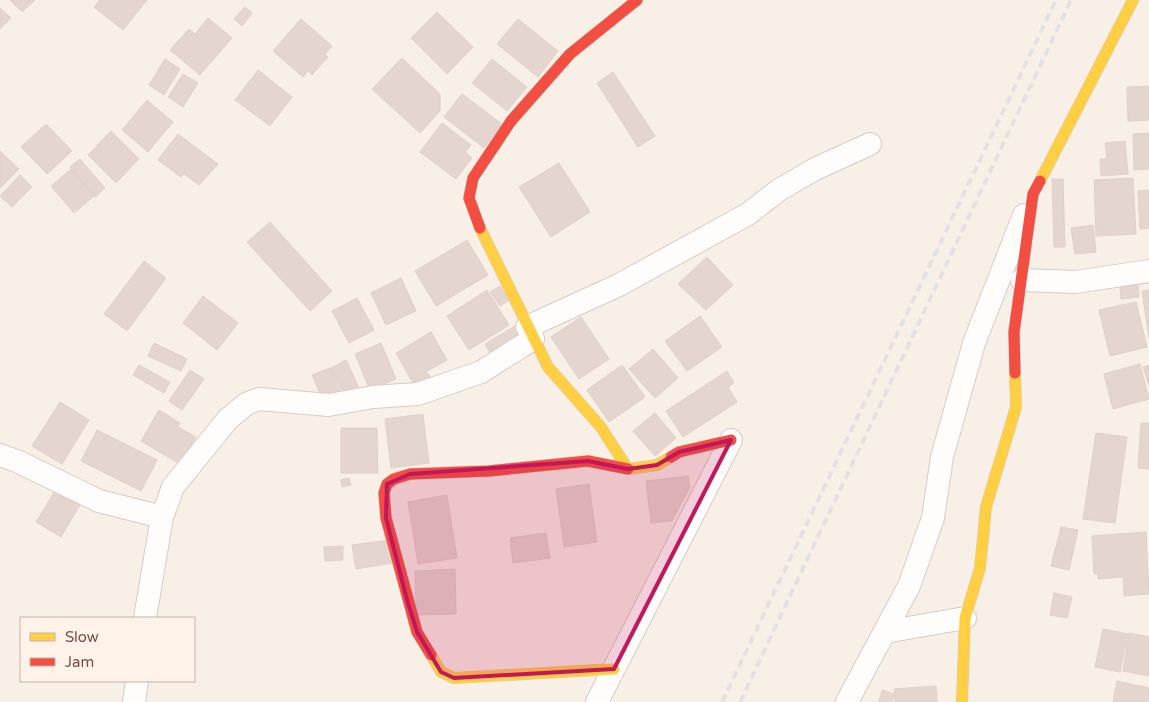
<svg xmlns="http://www.w3.org/2000/svg" width="1149" height="702" viewBox="0 0 1149 702" font-family="'Varela Round',sans-serif">
<rect width="100%" height="100%" fill="#f8efe7"/>
<g fill="#e4d5cf" stroke="#e1d0c9">
<polygon points="10,0 35,0 22,12"/>
<polygon points="100,0 147,0 123,30 94,7"/>
<polygon points="245,7 252,13 242,26 234,19"/>
<polygon points="0,8 11,18 0,29"/>
<polygon points="437,12 473,47 447,74 411,38"/>
<polygon points="208,18 232,38 200,75 170,50 189,29 195,34"/>
<polygon points="301,19 332,46 325,54 328,57 312,75 308,71 303,77 273,51"/>
<polygon points="518,19 558,51 538,77 497,44"/>
<polygon points="402,58 440,94 440,111 420,133 372,89"/>
<polygon points="165,59 180,69 164,95 149,85"/>
<polygon points="492,59 527,87 507,111 472,83"/>
<polygon points="258,70 292,97 270,126 235,100"/>
<polygon points="613,72 655,136 638,147 597,83"/>
<polygon points="183,74 198,83 183,107 168,97"/>
<polygon points="1149,86 1149,120 1128,121 1127,87"/>
<polygon points="462,94 502,124 484,148 444,117"/>
<polygon points="147,100 173,122 148,152 122,130"/>
<polygon points="442,123 471,145 465,152 472,158 456,179 420,152"/>
<polygon points="46,124 72,151 47,174 21,147"/>
<polygon points="111,131 139,159 116,183 88,155"/>
<polygon points="1149,133 1149,169 1134,170 1133,134"/>
<polygon points="178,134 218,164 199,185 184,174 181,177 158,160"/>
<polygon points="1125,141 1128,174 1101,176 1100,159 1107,159 1105,143"/>
<polygon points="0,151 19,169 0,188"/>
<polygon points="80,159 105,188 95,197 70,167"/>
<polygon points="559,163 590,212 551,237 519,187"/>
<polygon points="71,169 94,196 74,213 51,186"/>
<polygon points="20,175 32,187 12,207 0,196"/>
<polygon points="1133,178 1136,234 1096,236 1094,180"/>
<polygon points="1052,179 1063,179 1065,247 1054,247"/>
<polygon points="1149,190 1149,228 1140,229 1138,191"/>
<polygon points="270,222 332,291 310,311 247,242"/>
<polygon points="1093,225 1096,252 1075,254 1071,228"/>
<polygon points="467,240 488,275 436,306 415,271"/>
<polygon points="707,257 733,285 706,310 678,284"/>
<polygon points="144,261 166,278 127,331 104,314"/>
<polygon points="401,278 416,311 386,325 371,293"/>
<polygon points="1138,285 1139,297 1121,299 1120,287"/>
<polygon points="500,286 509,300 500,306 490,292"/>
<polygon points="487,290 509,325 469,350 447,316"/>
<polygon points="1149,290 1149,338 1142,291"/>
<polygon points="203,296 238,323 217,350 183,323"/>
<polygon points="357,298 374,330 349,343 332,311"/>
<polygon points="1136,302 1147,347 1110,356 1099,310"/>
<polygon points="700,316 722,347 687,371 665,341"/>
<polygon points="581,317 609,359 579,379 551,337"/>
<polygon points="515,326 523,338 493,357 485,344"/>
<polygon points="431,332 447,360 411,380 396,353"/>
<polygon points="154,343 187,359 181,371 148,356"/>
<polygon points="381,343 396,379 370,390 355,354"/>
<polygon points="653,349 678,378 655,398 629,369"/>
<polygon points="346,360 359,388 344,395 331,368"/>
<polygon points="1140,364 1149,399 1113,409 1104,374"/>
<polygon points="139,365 170,382 164,393 133,375"/>
<polygon points="622,365 645,397 609,422 587,390"/>
<polygon points="1149,365 1149,386 1143,367"/>
<polygon points="330,368 342,395 324,402 312,375"/>
<polygon points="190,370 204,379 182,410 169,401"/>
<polygon points="727,371 734,383 728,387 737,402 683,437 666,411"/>
<polygon points="427,372 433,382 417,390 412,381"/>
<polygon points="60,402 89,420 62,464 32,446"/>
<polygon points="159,410 180,423 178,427 196,437 180,464 141,441"/>
<polygon points="655,413 676,438 655,456 633,431"/>
<polygon points="423,414 429,463 391,468 385,419"/>
<polygon points="1141,423 1149,423 1149,469 1138,468"/>
<polygon points="341,428 377,428 378,473 341,473"/>
<polygon points="97,430 157,460 141,491 81,461"/>
<polygon points="1096,433 1127,437 1115,523 1083,519"/>
<polygon points="688,476 690,487 672,521 651,523 646,481"/>
<polygon points="349,478 351,485 342,487 341,480"/>
<polygon points="589,484 597,542 564,547 556,489"/>
<polygon points="55,491 80,505 61,537 36,522"/>
<polygon points="447,495 457,558 418,564 408,502"/>
<polygon points="1061,527 1078,530 1069,570 1051,566"/>
<polygon points="1146,532 1149,594 1124,596 1123,577 1098,579 1098,573 1094,574 1092,536"/>
<polygon points="546,533 550,558 513,563 510,538"/>
<polygon points="389,540 393,563 356,569 352,545"/>
<polygon points="343,546 343,560 325,561 324,547"/>
<polygon points="455,569 456,614 416,615 415,571"/>
<polygon points="1054,593 1072,597 1067,618 1050,615"/>
<polygon points="1103,629 1128,634 1120,672 1095,667"/>
<polygon points="1129,633 1149,637 1149,676 1123,671"/>
<polygon points="1117,681 1149,688 1149,702 1113,702"/>
<polygon points="936,686 937,702 895,702 894,689"/>
<polygon points="882,690 894,694 892,702 879,702"/>
</g>
<g fill="none" stroke-linecap="round" stroke-linejoin="round">
<g stroke="#d9cbc6" stroke-width="24">
<g id="street">
<polyline points="1022,280 1076,282 1149,271"/>
<polyline points="527,327 619,285 748,214 779,190 815,169 870,144"/>
<polyline points="0,455 19,462 99,501 162,517"/>
<polyline points="145,618 162,517 173,487 228,419 246,404 259,399 329,405 373,397 418,394 481,372 533,339"/>
<polyline points="885,632 965,618"/>
<polyline points="134,702 137,681"/>
<polyline points="597,702 731,440"/>
<polyline points="847,702 909,586 933,518 942,457 974,343 1024,215"/>
</g>
</g>
<g stroke="#d8cac4" stroke-width="12">
<g id="slow">
<polyline points="1040,181 1133,0"/>
<polyline points="480,228 548,367 600,426 628,469 657,465 671,457"/>
<polyline points="431,655 441,672 454,678 614,669"/>
<polyline points="962,702 965,618 980,568 986,507 1016,407 1015,373"/>
</g>
</g>
<g stroke="#d8cac4" stroke-width="12">
<g id="jam">
<polyline points="480,228 469,198 473,178 511,121 570,54 637,0"/>
<polyline points="1015,373 1014,332 1033,194 1040,181"/>
<polyline points="671,457 679,452 731,440"/>
<polyline points="431,655 417,632 386,518 384,493 387,484 394,479 410,474 489,471 588,461 628,469"/>
</g>
</g>
<use href="#street" stroke="#fefdfb" stroke-width="22"/>
<use href="#slow" stroke="#ffcf43" stroke-width="11"/>
<use href="#jam" stroke="#f24e42" stroke-width="11"/>
<g stroke="#e4e1e4" stroke-width="4" stroke-dasharray="8 5" stroke-linecap="butt">
<polyline points="722,702 1056,0"/>
<polyline points="740,702 1071,0"/>
</g>
</g>
<path fill="#c2185b" fill-opacity="0.2" stroke="#c2185b" stroke-width="4" stroke-linejoin="round" d="M731,440l-117,229 -160,9 -13,-6 -24,-40 -10,-32 -21,-82 1,-34 23,-10 178,-13 40,8 29,-4 22,-13z"/>
<rect x="20" y="617" width="175" height="65" fill="#fff3e9" stroke="#c9b1a8"/>
<rect x="30" y="633" width="25" height="8" fill="#ffcf43" stroke="#c9b1a8"/>
<text x="65" y="642" font-size="15" fill="#774f46">Slow</text>
<rect x="30" y="658" width="25" height="8" fill="#f24e42" stroke="#c9b1a8"/>
<text x="65" y="667" font-size="15" fill="#774f46">Jam</text>
</svg>
